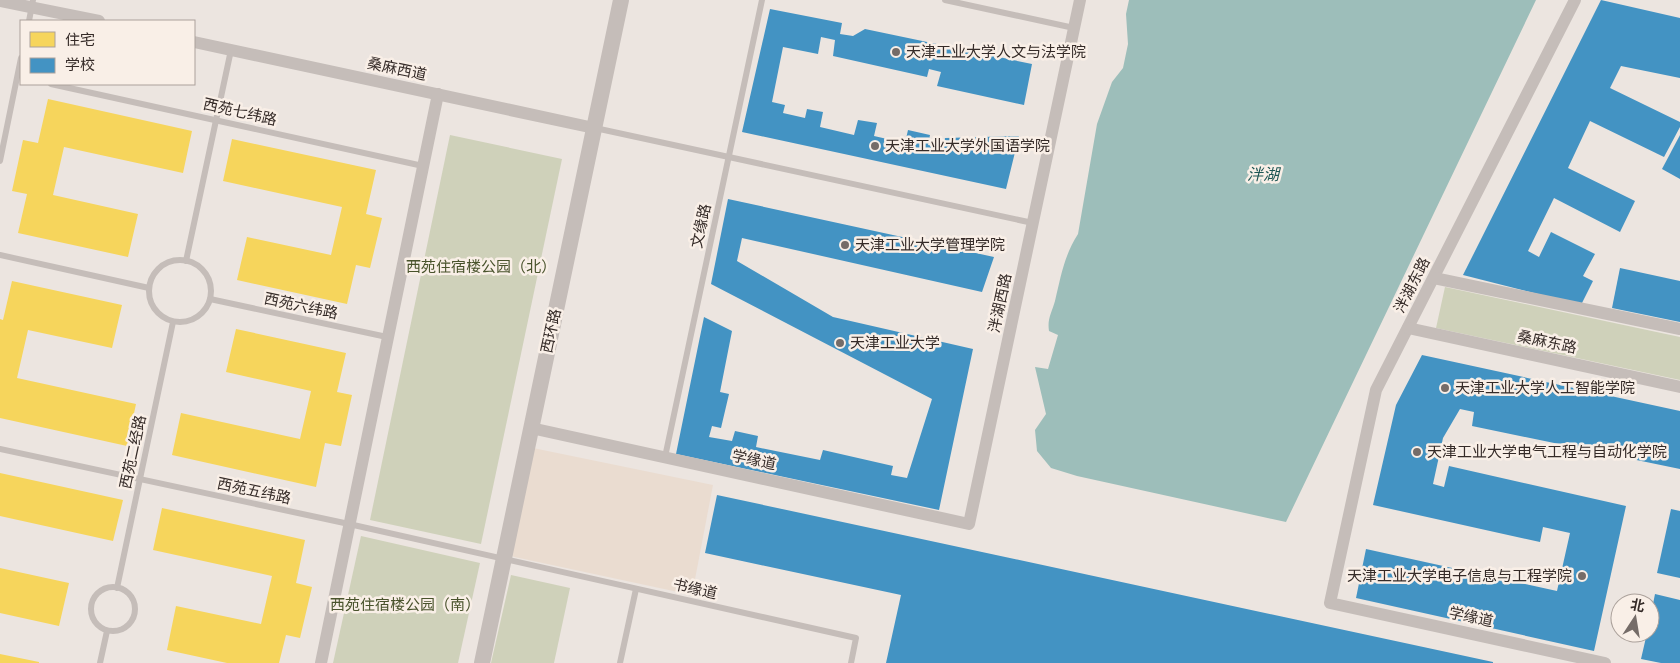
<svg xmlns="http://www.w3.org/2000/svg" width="1680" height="663" viewBox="0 0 1680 663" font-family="'Open Sans','Noto Sans SC',sans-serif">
<rect width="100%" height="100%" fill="#ece5e0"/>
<g fill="#cfd1ba">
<polygon points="450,135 562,159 481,544 370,520"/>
<polygon points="1445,287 1680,337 1680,380 1436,328"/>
<polygon points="361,536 480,563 458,663 333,663"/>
<polygon points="511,575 570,588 554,663 491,663"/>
</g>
<polygon fill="#eadcd0" points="533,448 713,485 692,595 510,556"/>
<path fill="#9dbeba" d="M1129,0h407l-250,522 -209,-46 -26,-8 -14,-17 -2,-21 11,-16 -11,-47 13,2 10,-34 -9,-4c-2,-12 3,-19 6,-30 6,-25 9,-45 23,-67l19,-110 15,-42 11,-14 5,-24 -2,-30z"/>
<g fill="#f6d55c">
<polygon points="48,99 192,131 183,173 64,147 53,195 138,214 128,257 18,233 27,194 12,191 23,140 38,143"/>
<polygon points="232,139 376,170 366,214 382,218 370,268 356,265 347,304 237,280 247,237 331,255 342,207 223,181"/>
<polygon points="12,281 122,305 112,348 28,330 17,378 136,404 127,446 0,418 0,319 3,320"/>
<polygon points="236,329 346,353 337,392 352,395 341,446 325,443 316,487 172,455 181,413 300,439 311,391 226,372"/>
<polygon points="0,473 123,500 113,541 0,516"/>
<polygon points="162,508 305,540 296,583 312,587 300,638 286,635 279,663 227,663 167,650 176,606 261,624 272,576 153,550"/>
<polygon points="0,568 69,583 59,626 0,613"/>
<polygon points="0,654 39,662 39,663 0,663"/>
</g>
<g fill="#4393c3">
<polygon points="1601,0 1680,18 1680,78 1621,66 1610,88 1680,122 1680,127 1664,157 1590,121 1568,168 1635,201 1620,232 1554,198 1528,251 1539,257 1551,232 1595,254 1583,276 1593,281 1581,305 1463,275"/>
<polygon points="770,9 842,23 840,34 853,36 865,29 1032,64 1024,105 937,86 941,72 929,69 927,77 833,56 835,40 821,37 818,54 783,47 772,102 785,105 783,113 805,118 807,109 823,112 820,127 854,135 858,120 877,123 874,136 905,143 908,130 930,135 928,145 943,148 945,138 1019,136 1006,189 742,132"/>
<polygon points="1680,135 1680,179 1662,169"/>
<polygon points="728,199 994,257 982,292 742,238 737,261 833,317 973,349 939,510 676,454 704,317 732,331 720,392 729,394 721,428 712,426 709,437 732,441 735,431 758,436 756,447 820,460 823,450 893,466 891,475 907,478 932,399 711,284"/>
<polygon points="1620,268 1680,281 1680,322 1612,308"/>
<polygon points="1422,355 1680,411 1680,469 1472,426 1474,412 1460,409 1443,438 1433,484 1444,487 1449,466 1626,506 1594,651 1356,598 1366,549 1557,591 1570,533 1543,527 1540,542 1373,505 1396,405"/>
<polygon points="717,495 1493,662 1493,663 886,663 901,595 705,553"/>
<polygon points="1671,509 1680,511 1680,578 1657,573"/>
<polygon points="1655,594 1680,600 1680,663 1661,663 1641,659 1647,633 1650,633 1650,619"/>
</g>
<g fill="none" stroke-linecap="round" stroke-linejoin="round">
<g stroke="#c5bdb9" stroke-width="6">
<polyline points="945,0 1074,28"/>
<polyline points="29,21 33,0"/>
<polyline points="51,84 423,166"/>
<polyline points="595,128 1033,223"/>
<polyline points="0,161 21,58"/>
<polyline points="0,255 149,288"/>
<circle cx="180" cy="291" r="31"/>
<polyline points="186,261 231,50"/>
<polyline points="210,299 387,337"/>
<polyline points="0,449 349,524 856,638 851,663"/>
<polyline points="665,457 762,0"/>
<circle cx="113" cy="609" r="22"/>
<polyline points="117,588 173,322"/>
<polyline points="100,663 107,631"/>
<polyline points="620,663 636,589"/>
</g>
<g stroke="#c5bdb9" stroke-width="12">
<polyline points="1575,0 1376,390 1330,603 1605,663"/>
<polyline points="0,1 99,21"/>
<polyline points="194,42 594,128"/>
<polyline points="1434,278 1680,329"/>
<polyline points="1408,328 1680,387"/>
<polyline points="531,428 969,524 1080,0"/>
<polyline points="321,663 438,94"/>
</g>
<polyline stroke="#c5bdb9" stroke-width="16" points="482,663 621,0"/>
</g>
<g fill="#756c68" stroke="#f9efe7" stroke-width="2">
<circle cx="896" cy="52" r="5"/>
<circle cx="875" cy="146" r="5"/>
<circle cx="845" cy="245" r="5"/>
<circle cx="840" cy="343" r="5"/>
<circle cx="1445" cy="388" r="5"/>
<circle cx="1417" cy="452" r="5"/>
<circle cx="1582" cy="576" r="5"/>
</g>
<g text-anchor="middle" stroke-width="5" stroke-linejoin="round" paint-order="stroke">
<g font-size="15" fill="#352b28" stroke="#f9efe7" text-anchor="start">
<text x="906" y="57">天津工业大学人文与法学院</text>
<text x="885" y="151">天津工业大学外国语学院</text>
<text x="855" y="250">天津工业大学管理学院</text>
<text x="850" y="348">天津工业大学</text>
<text x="1455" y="393">天津工业大学人工智能学院</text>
<text x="1427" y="457">天津工业大学电气工程与自动化学院</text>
<text x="1572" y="581" text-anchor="end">天津工业大学电子信息与工程学院</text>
</g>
<g font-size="15" fill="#352b28" stroke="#f9efe7">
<text transform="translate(397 69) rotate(12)" y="5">桑麻西道</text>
<text transform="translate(240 112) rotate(13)" y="5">西苑七纬路</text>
<text transform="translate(701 226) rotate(-78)" y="5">文缘路</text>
<text transform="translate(1412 285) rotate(-63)" y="5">泮湖东路</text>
<text transform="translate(1000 303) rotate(-78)" y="5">泮湖西路</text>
<text transform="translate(301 306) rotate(12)" y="5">西苑六纬路</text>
<text transform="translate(551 331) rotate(-78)" y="5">西环路</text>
<text transform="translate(1547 342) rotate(12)" y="5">桑麻东路</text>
<text transform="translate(133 452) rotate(-78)" y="5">西苑二经路</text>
<text transform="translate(754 460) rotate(12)" y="5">学缘道</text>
<text transform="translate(254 491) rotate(12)" y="5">西苑五纬路</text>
<text transform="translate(695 589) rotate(13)" y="5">书缘道</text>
<text transform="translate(1471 617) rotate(12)" y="5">学缘道</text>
</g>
<g font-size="15" fill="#49532c" stroke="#f9efe7">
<text x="481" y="272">西苑住宿楼公园（北）</text>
<text x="405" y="610">西苑住宿楼公园（南）</text>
</g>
<g font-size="16" font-style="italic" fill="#1e5654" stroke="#f9efe7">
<text x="1263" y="180">泮湖</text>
</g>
</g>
<rect x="20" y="20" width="175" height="65" fill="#f9efe7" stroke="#aba19b"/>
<rect x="30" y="32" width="25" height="15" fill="#f6d55c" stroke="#aba19b"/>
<text x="65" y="45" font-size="15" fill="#352b28">住宅</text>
<rect x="30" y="58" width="25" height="15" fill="#4393c3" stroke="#aba19b"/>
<text x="65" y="70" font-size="15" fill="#352b28">学校</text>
<g transform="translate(1635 618) rotate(12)"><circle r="24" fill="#f9efe7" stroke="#aba19b"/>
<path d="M0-4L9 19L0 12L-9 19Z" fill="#756c68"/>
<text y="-8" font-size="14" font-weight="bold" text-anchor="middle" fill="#352b28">北</text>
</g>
</svg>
